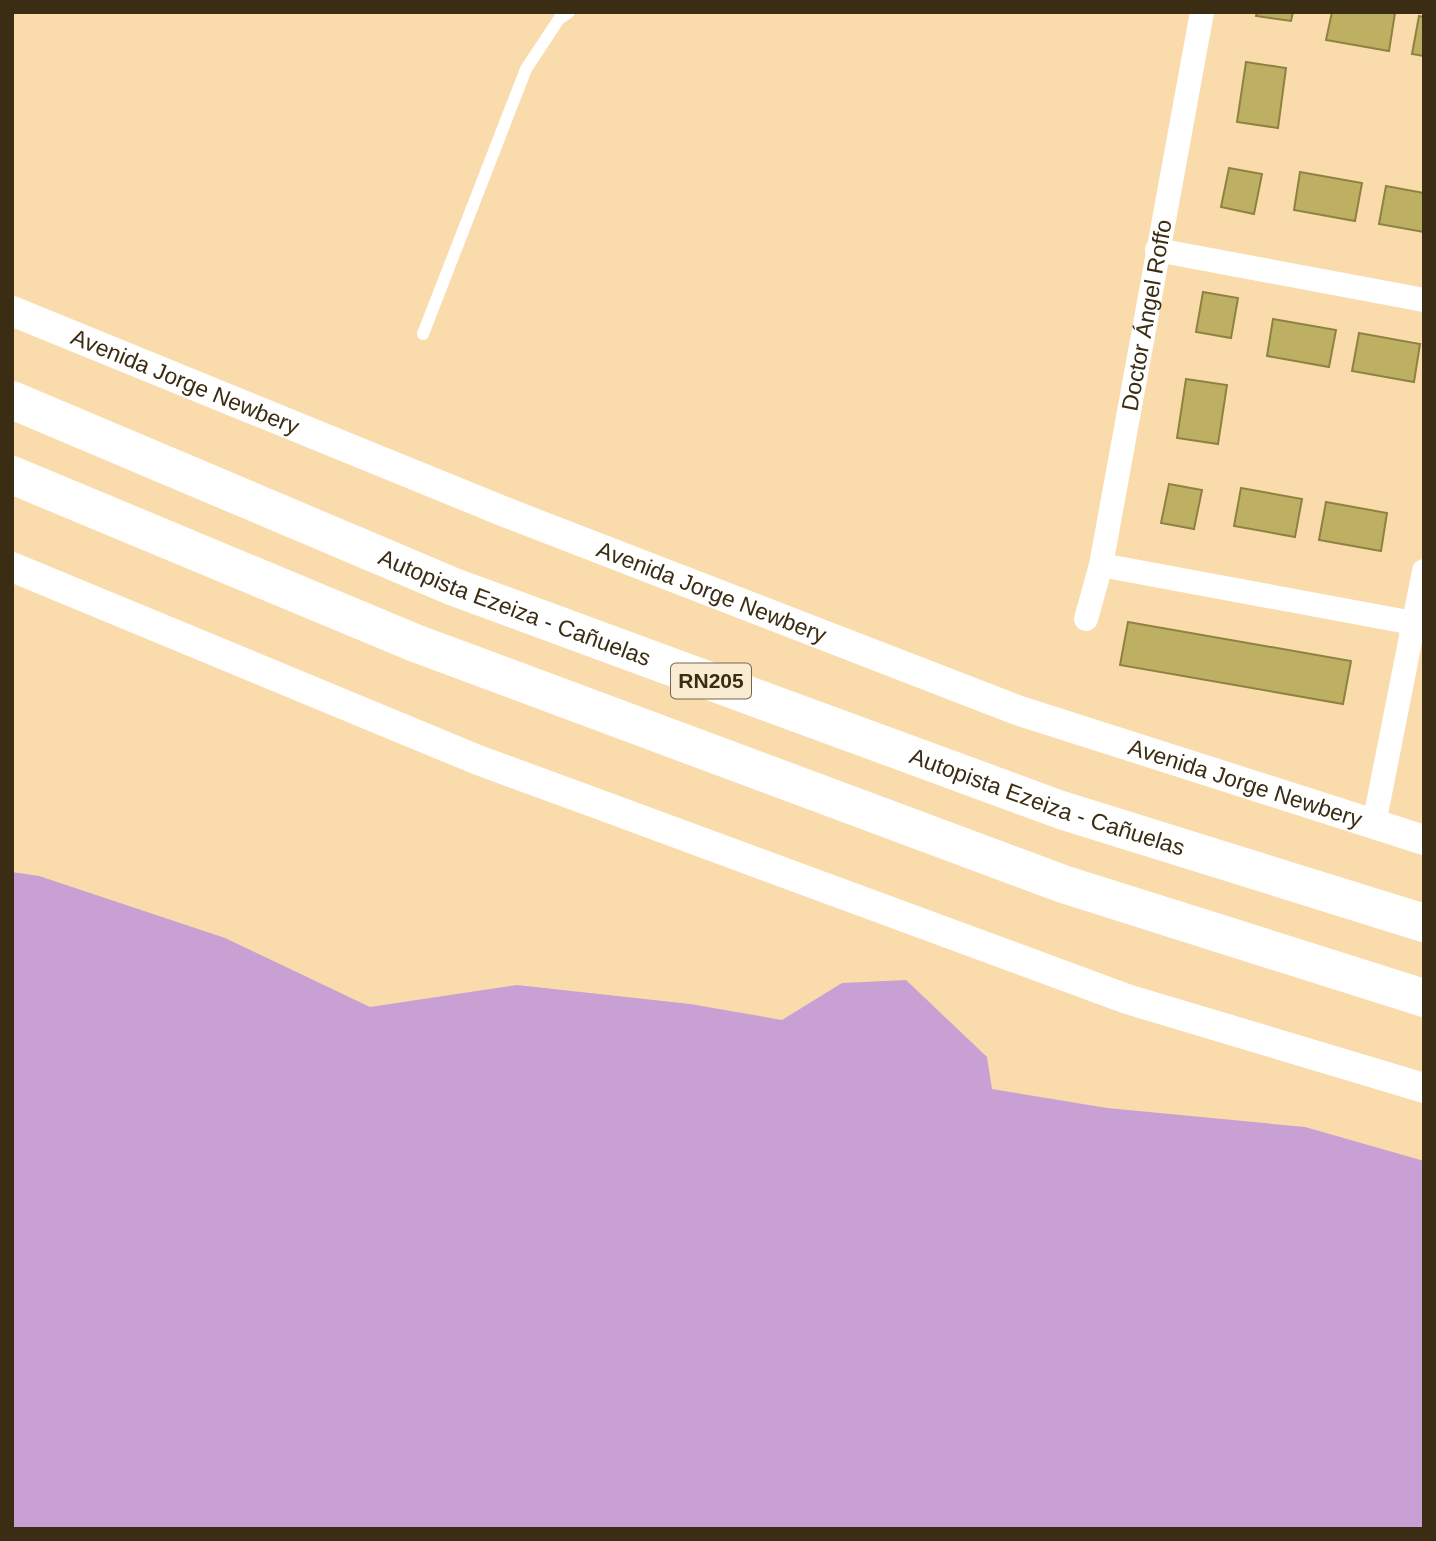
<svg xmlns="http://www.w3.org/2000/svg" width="1436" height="1541" viewBox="0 0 1436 1541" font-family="Arial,sans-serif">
<rect width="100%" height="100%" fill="#f9dbac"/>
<polygon fill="#c9a0d4" points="12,872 39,876 225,938 370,1007 517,985 690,1004 782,1020 842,983 906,980 987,1057 992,1089 1107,1108 1305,1127 1424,1161 1424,1529 12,1529"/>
<g fill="#beb063" stroke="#8e8241" stroke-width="2">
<polygon points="1257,12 1293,12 1291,21 1256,16"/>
<polygon points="1332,12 1395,13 1389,51 1326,40"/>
<polygon points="1419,16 1424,17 1424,56 1412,54"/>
<polygon points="1246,62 1286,68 1278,128 1237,122"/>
<polygon points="1229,168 1262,174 1254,214 1221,207"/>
<polygon points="1300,172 1362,183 1355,221 1294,210"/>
<polygon points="1386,186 1424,193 1424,232 1379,224"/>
<polygon points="1203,292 1238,298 1231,338 1196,332"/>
<polygon points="1273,319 1336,330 1329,367 1267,356"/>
<polygon points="1359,333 1420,344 1414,382 1352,371"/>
<polygon points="1186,379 1227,385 1218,444 1177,438"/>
<polygon points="1169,484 1202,490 1194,529 1161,523"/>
<polygon points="1241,488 1302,499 1295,537 1234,526"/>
<polygon points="1326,502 1387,513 1381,551 1319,540"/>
<polygon points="1128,622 1351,661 1343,704 1120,665"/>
</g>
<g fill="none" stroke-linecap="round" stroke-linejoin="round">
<polyline stroke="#fff" stroke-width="12" points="423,334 526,69 559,19 569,12"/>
<g stroke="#fff" stroke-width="24">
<polyline points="1157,250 1424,300"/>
<polyline points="1101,565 1424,625"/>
<path id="s1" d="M1086,619l15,-54 101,-553"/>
<polyline points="1374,824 1424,571"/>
</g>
<g stroke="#fff" stroke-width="30">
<path id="s2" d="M12,311l493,201 512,198 407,130"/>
<polyline points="12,567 478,760 609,808 1127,999 1424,1088"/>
</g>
<g stroke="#fff" stroke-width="38">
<path id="s3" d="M12,400l442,187 607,223 363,113"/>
<polyline points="12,475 415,643 1063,884 1424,998"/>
</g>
</g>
<g text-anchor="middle" stroke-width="6" stroke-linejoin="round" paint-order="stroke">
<rect fill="#faebd3" stroke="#74664d" stroke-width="2" x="671" y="663.5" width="80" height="35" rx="5"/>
<g font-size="21" font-weight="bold" fill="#3b2d14">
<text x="711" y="688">RN205</text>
</g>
<g font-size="23" fill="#3b2d14" stroke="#faebd3">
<text dy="8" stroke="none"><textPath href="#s1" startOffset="310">Doctor Ángel Roffo</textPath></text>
<text dy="8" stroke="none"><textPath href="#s2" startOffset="187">Avenida Jorge Newbery</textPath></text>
<text dy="8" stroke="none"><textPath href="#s2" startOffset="754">Avenida Jorge Newbery</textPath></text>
<text dy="8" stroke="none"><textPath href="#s3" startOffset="544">Autopista Ezeiza - Cañuelas</textPath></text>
<text dy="8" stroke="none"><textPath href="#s2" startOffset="1321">Avenida Jorge Newbery</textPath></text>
<text dy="8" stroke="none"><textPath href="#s3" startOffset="1111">Autopista Ezeiza - Cañuelas</textPath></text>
</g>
</g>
<rect width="1436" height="1541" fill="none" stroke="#3b2d14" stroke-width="28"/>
</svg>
